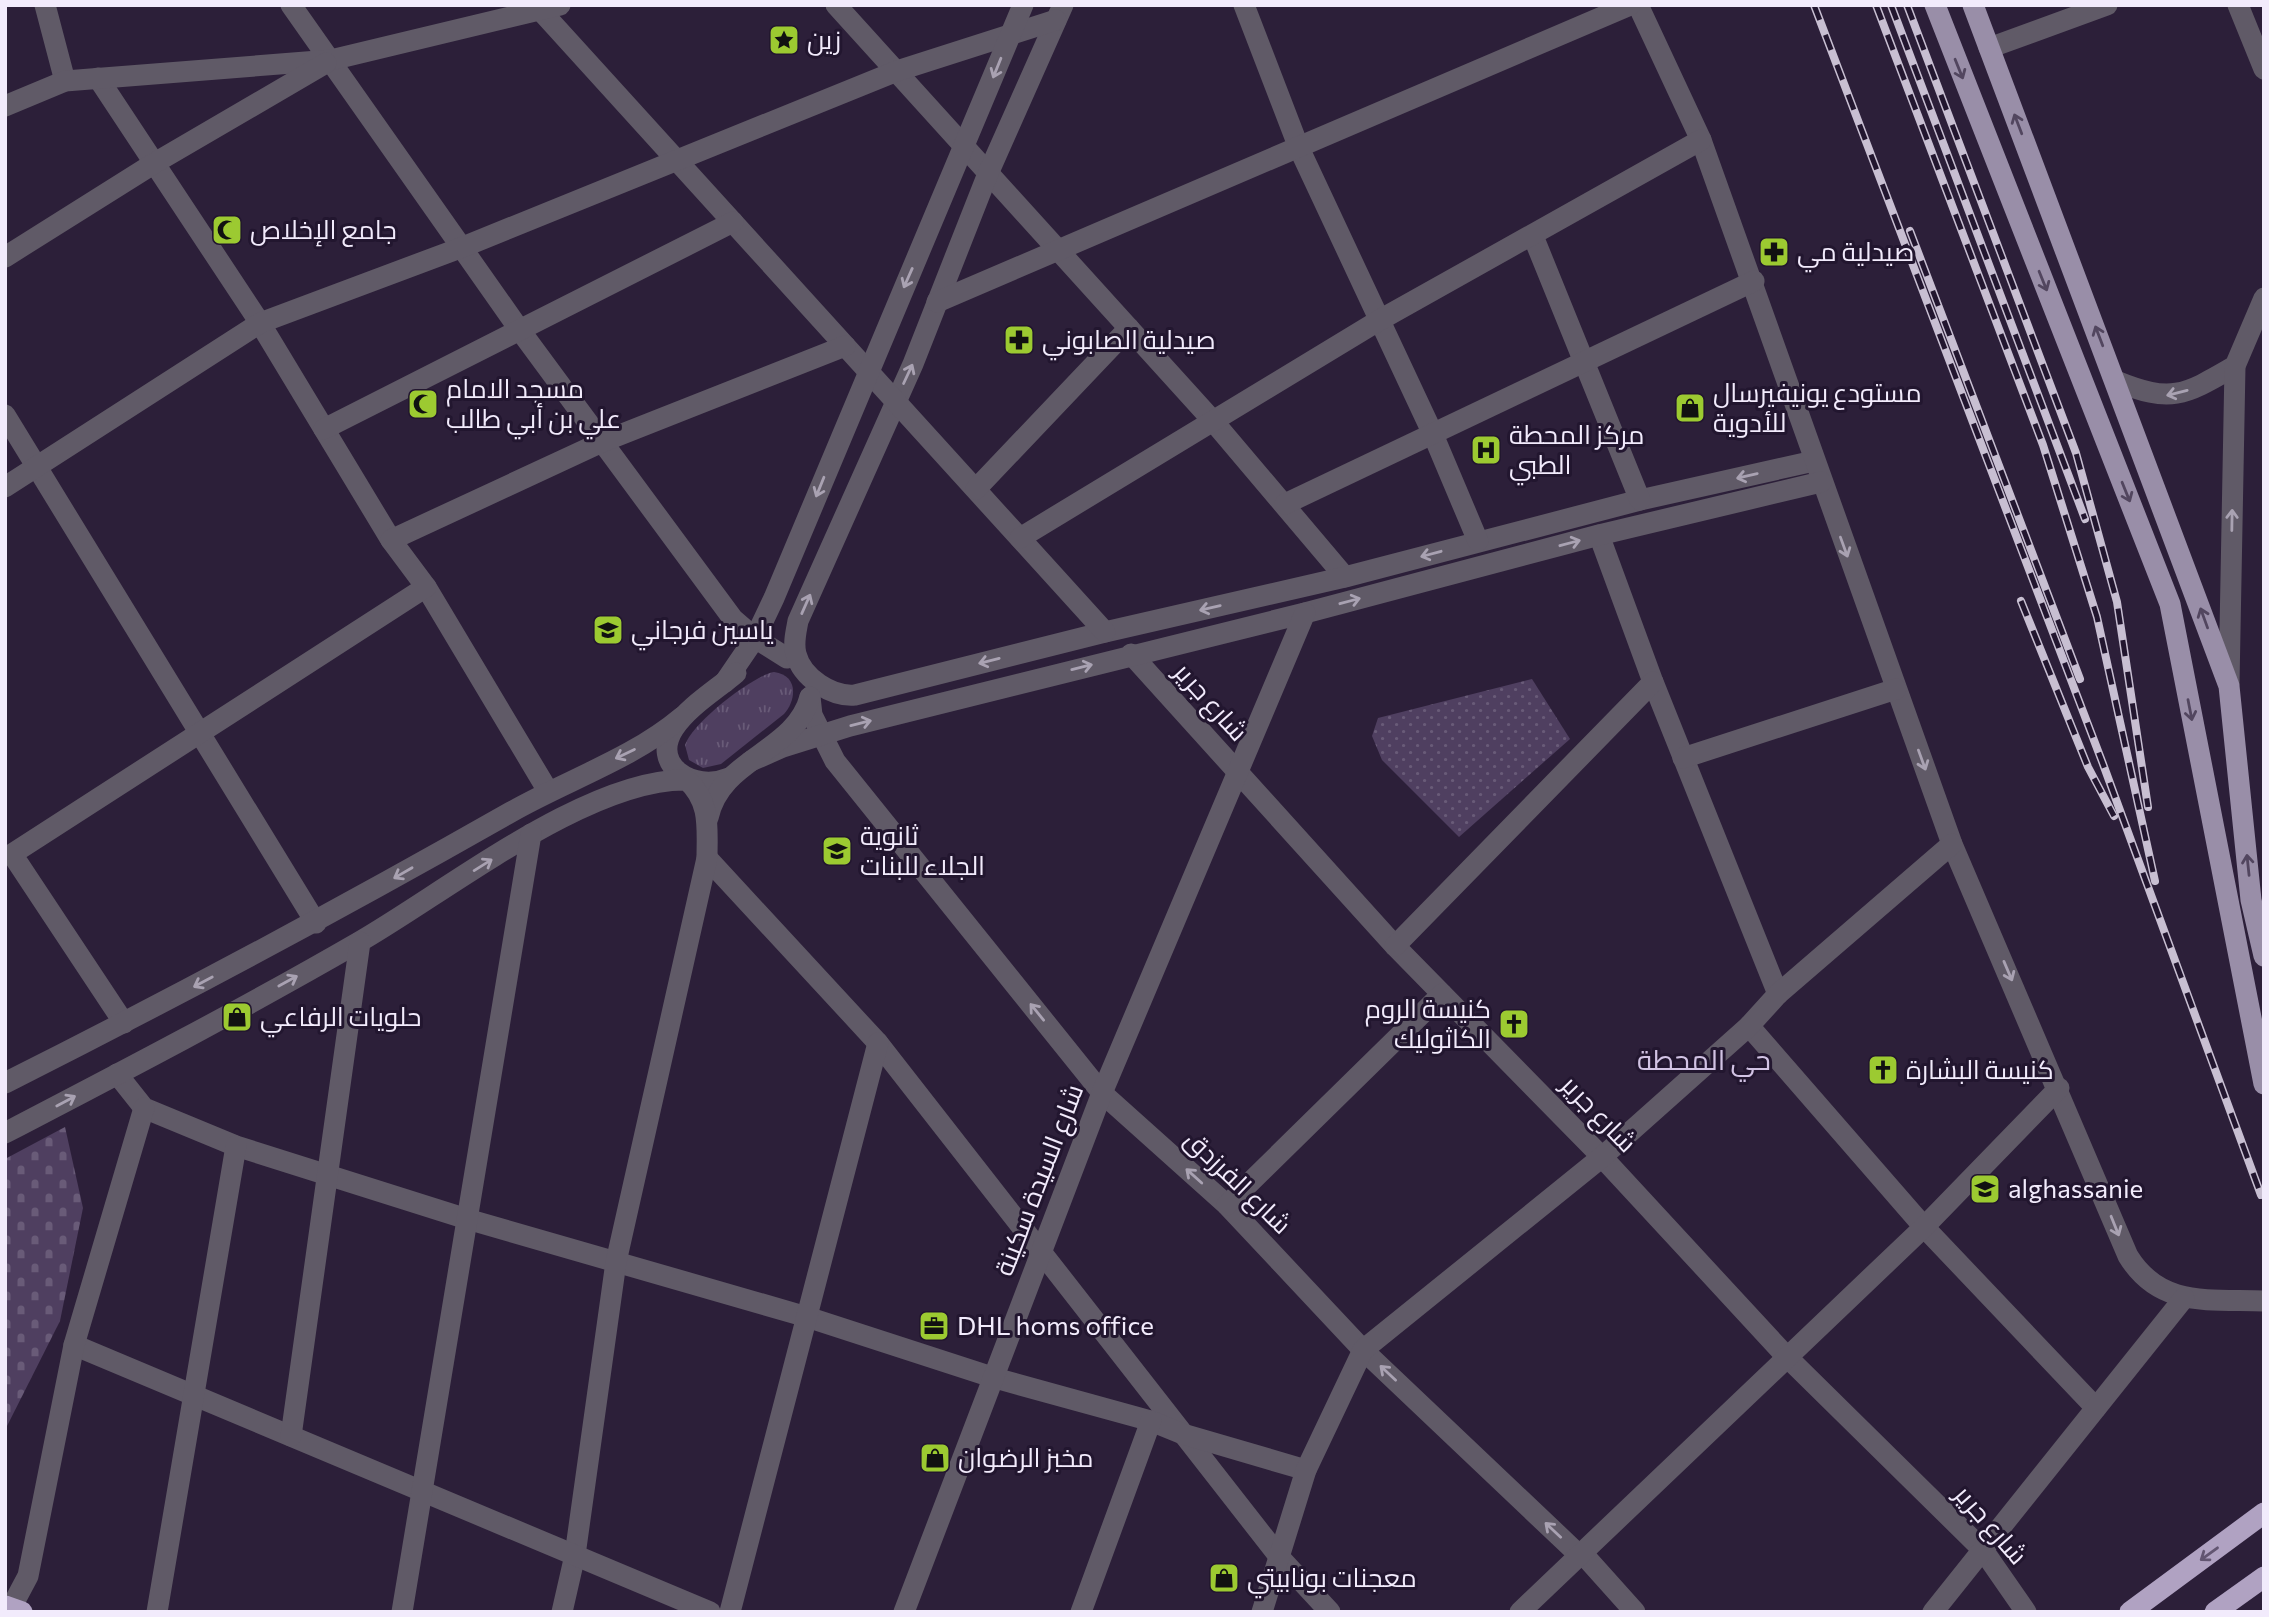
<svg xmlns="http://www.w3.org/2000/svg" width="2269" height="1617" viewBox="0 0 2269 1617" font-family="Commissioner,Cairo,sans-serif">
<defs>
<pattern id="grass-tufts" width="24" height="20" patternUnits="userSpaceOnUse" patternTransform="scale(1.75)"><rect width="24" height="20" fill="#4f3f60"/><path d="M3 7l-1-3M5 7V3M7 7l1-3M15 17l-1-3M17 17v-4M19 17l1-3" fill="none" stroke="#695b78"/></pattern>
<pattern id="cemetery-stones" width="16" height="16" patternUnits="userSpaceOnUse" patternTransform="scale(1.75)"><rect width="16" height="16" fill="#4f3f60"/><path d="M2 7V4a2 2 0 0 1 4 0v3zM10 15v-3a2 2 0 0 1 4 0v3z" fill="#695b78"/></pattern>
<pattern id="park-dots" width="8" height="8" patternUnits="userSpaceOnUse" patternTransform="scale(1.75)"><rect width="8" height="8" fill="#4f3f60"/><path d="M2 2h.1M6 6h.1" fill="none" stroke="#695b78" stroke-width="1.8" stroke-linecap="round"/></pattern>
</defs>
<rect width="100%" height="100%" fill="#2c1f39"/>
<path fill="url(#grass-tufts)" d="M774,672c24,3 23,27 10,42l-63,50 -18,4 -14,-8 -4,-15c7,-22 67,-69 89,-73z"/>
<polygon fill="url(#cemetery-stones)" points="65,1127 83,1208 60,1321 5,1430 5,1159"/>
<polygon fill="url(#park-dots)" points="1532,679 1570,739 1459,837 1382,760 1372,736 1378,718"/>
<g fill="none" stroke-linecap="round" stroke-linejoin="round">
<g stroke="#605a67" stroke-width="21">
<polyline points="45,5 65,81"/>
<polyline points="291,5 519,329 733,619 755,638 787,658"/>
<polyline points="836,5 1213,421 1345,577"/>
<path d="M1063,5l-76,171 -74,188 -115,257c-2,11 -5,22 -2,33 6,24 36,43 59,41l250,-63 240,-55 295,-77 174,-39"/>
<polyline points="1244,5 1299,148 1432,432 1478,541"/>
<path d="M1638,5l63,135 251,704 176,412c32,52 81,43 136,45"/>
<polyline points="2238,5 2264,69"/>
<polyline points="542,12 1105,632"/>
<polyline points="1989,48 2107,5"/>
<polyline points="98,78 260,323 391,540"/>
<polyline points="5,106 65,81 331,60 560,5"/>
<polyline points="1533,236 1640,500"/>
<polyline points="5,257 153,164 326,63"/>
<polyline points="937,302 1630,5"/>
<path d="M2116,381c56,23 69,14 119,-15"/>
<polyline points="5,415 316,923"/>
<polyline points="324,429 733,222"/>
<polyline points="5,487 260,323 463,247 897,71 1056,20"/>
<polyline points="976,489 1129,328"/>
<polyline points="1285,504 1754,281"/>
<polyline points="1599,535 1653,682 1778,994"/>
<polyline points="1020,538 1378,321 1701,140"/>
<polyline points="426,587 548,791"/>
<polyline points="1131,654 1395,946 1602,1157 1786,1356 1983,1550 2026,1612"/>
<polyline points="725,682 755,638 774,598 1023,5"/>
<polyline points="2229,684 2235,366 2264,298"/>
<polyline points="810,697 812,715 835,761 1102,1093 1227,1205 1363,1350 1577,1553 1583,1554 1635,1612"/>
<polyline points="1683,758 1896,689"/>
<polyline points="751,761 783,747 850,726 1305,613 1599,535 1821,482"/>
<path d="M729,778c-36,15 -79,-13 -55,-50 15,-22 42,-38 62,-55"/>
<path d="M708,818c12,-60 87,-65 102,-121"/>
<polyline points="707,858 878,1043 1281,1559 1330,1612"/>
<polyline points="1395,946 1653,682"/>
<polyline points="124,1023 12,854 426,587 391,540 602,442 845,346"/>
<polyline points="1749,1026 1924,1227 2096,1408"/>
<polyline points="117,1074 144,1108 236,1146 467,1219 807,1317 995,1378 1151,1421 1183,1434 1306,1470"/>
<path d="M5,1083c171,-86 339,-176 506,-271 56,-32 121,-53 171,-95"/>
<path d="M5,1133c119,-62 238,-124 354,-191 87,-50 229,-164 328,-162 24,22 20,48 20,78l-91,404 -41,293 -13,57"/>
<polyline points="1227,1205 1442,994"/>
<polyline points="74,1345 710,1612"/>
<polyline points="291,1436 360,942"/>
<polyline points="11,1608 28,1576 74,1345 144,1108"/>
<polyline points="157,1612 236,1146"/>
<polyline points="402,1612 531,834"/>
<polyline points="730,1612 878,1043"/>
<polyline points="904,1612 1102,1093 1305,613"/>
<polyline points="1081,1612 1151,1421"/>
<polyline points="1262,1612 1306,1470 1363,1350 1602,1157 1749,1026 1778,994 1952,844"/>
<polyline points="1520,1612 1924,1227 2059,1088"/>
<polyline points="1933,1612 2184,1298"/>
</g>
<g stroke="#998ea8" stroke-width="21">
<polyline points="1935,5 2170,604 2264,1084"/>
<polyline points="1973,5 2229,686 2251,900 2264,956"/>
</g>
<g stroke="#b0a2c2" stroke-width="21">
<polyline points="5,1606 22,1612"/>
<polyline points="2130,1612 2264,1513"/>
<polyline points="2215,1612 2264,1577"/>
</g>
<g stroke="#c8bfd2" stroke-width="8">
<g id="rail">
<polyline points="1814,5 2103,764 2261,1195"/>
<polyline points="1876,5 2043,445 2097,617 2155,881"/>
<polyline points="1891,5 2085,519"/>
<polyline points="1907,5 2076,453 2117,602 2148,807"/>
<polyline points="1910,231 2080,679"/>
<polyline points="2021,601 2088,767 2114,816"/>
</g>
</g>
<use href="#rail" stroke="#22162f" stroke-width="5" stroke-dasharray="16" stroke-linecap="butt"/>
</g>
<defs><path id="oneway-shaft" d="M-6 0H5M1.5-3L5.5 0L1.5 3" fill="none" stroke-width="1.6" stroke-linecap="round" stroke-linejoin="round" transform="scale(1.75)"/></defs>
<g stroke="#a9a2b2">
<use href="#oneway-shaft" transform="translate(997 68) rotate(112)"/>
<use href="#oneway-shaft" transform="translate(908 278) rotate(114)"/>
<use href="#oneway-shaft" transform="translate(908 374) rotate(-65)"/>
<use href="#oneway-shaft" transform="translate(2177 393) rotate(166)"/>
<use href="#oneway-shaft" transform="translate(1747 476) rotate(167)"/>
<use href="#oneway-shaft" transform="translate(820 487) rotate(112)"/>
<use href="#oneway-shaft" transform="translate(2232 520) rotate(-89)"/>
<use href="#oneway-shaft" transform="translate(1570 543) rotate(-15)"/>
<use href="#oneway-shaft" transform="translate(1844 547) rotate(70)"/>
<use href="#oneway-shaft" transform="translate(1431 554) rotate(165)"/>
<use href="#oneway-shaft" transform="translate(1350 601) rotate(-15)"/>
<use href="#oneway-shaft" transform="translate(806 604) rotate(-66)"/>
<use href="#oneway-shaft" transform="translate(1210 608) rotate(167)"/>
<use href="#oneway-shaft" transform="translate(989 661) rotate(166)"/>
<use href="#oneway-shaft" transform="translate(1082 667) rotate(-14)"/>
<use href="#oneway-shaft" transform="translate(861 723) rotate(-14)"/>
<use href="#oneway-shaft" transform="translate(625 754) rotate(154)"/>
<use href="#oneway-shaft" transform="translate(1922 760) rotate(70)"/>
<use href="#oneway-shaft" transform="translate(483 865) rotate(-32)"/>
<use href="#oneway-shaft" transform="translate(403 873) rotate(150)"/>
<use href="#oneway-shaft" transform="translate(2008 971) rotate(67)"/>
<use href="#oneway-shaft" transform="translate(288 981) rotate(-29)"/>
<use href="#oneway-shaft" transform="translate(203 982) rotate(152)"/>
<use href="#oneway-shaft" transform="translate(1037 1012) rotate(-129)"/>
<use href="#oneway-shaft" transform="translate(66 1101) rotate(-28)"/>
<use href="#oneway-shaft" transform="translate(1194 1176) rotate(-138)"/>
<use href="#oneway-shaft" transform="translate(2115 1226) rotate(68)"/>
<use href="#oneway-shaft" transform="translate(1388 1373) rotate(-137)"/>
<use href="#oneway-shaft" transform="translate(1553 1530) rotate(-137)"/>
</g>
<g stroke="#52465f">
<use href="#oneway-shaft" transform="translate(1959 69) rotate(68)"/>
<use href="#oneway-shaft" transform="translate(2018 124) rotate(-111)"/>
<use href="#oneway-shaft" transform="translate(2043 281) rotate(68)"/>
<use href="#oneway-shaft" transform="translate(2099 336) rotate(-111)"/>
<use href="#oneway-shaft" transform="translate(2126 492) rotate(68)"/>
<use href="#oneway-shaft" transform="translate(2204 618) rotate(-110)"/>
<use href="#oneway-shaft" transform="translate(2190 710) rotate(79)"/>
<use href="#oneway-shaft" transform="translate(2248 865) rotate(-96)"/>
</g>
<use stroke="#625571" href="#oneway-shaft" transform="translate(2209 1554) rotate(144)"/>
<defs>
<g id="sight-square" transform="scale(1.575)"><rect x="-9" y="-9" width="18" height="18" rx="4" fill="#9cca31" stroke="#22162f"/><path d="M0-6L1.8-2.2L6-1.7L2.9 1.2L3.7 5.4L0 3.3L-3.7 5.4L-2.9 1.2L-6-1.7L-1.8-2.2Z" fill="#111"/></g>
<g id="mosque-square" transform="scale(1.575)"><rect x="-9" y="-9" width="18" height="18" rx="4" fill="#9cca31" stroke="#22162f"/><path d="M3.5-4.9A6 6 0 1 0 3.5 4.9A5 5 0 1 1 3.5-4.9Z" fill="#111"/></g>
<g id="pharmacy-square" transform="scale(1.575)"><rect x="-9" y="-9" width="18" height="18" rx="4" fill="#9cca31" stroke="#22162f"/><path d="M-2-6h4v4h4v4h-4v4h-4v-4h-4v-4h4Z" fill="#111"/></g>
<g id="shop-square" transform="scale(1.575)"><rect x="-9" y="-9" width="18" height="18" rx="4" fill="#9cca31" stroke="#22162f"/><path d="M-5-2.5h2.3a2.7 3.5 0 0 1 5.4 0H5L5.5 6h-11ZM-1.5-2.5h3a1.5 2.3 0 0 0-3 0Z" fill="#111"/></g>
<g id="hospital-square" transform="scale(1.575)"><rect x="-9" y="-9" width="18" height="18" rx="4" fill="#9cca31" stroke="#22162f"/><path d="M-5-5h3v3.5h4V-5h3V5h-3V1.5h-4V5h-3Z" fill="#111"/></g>
<g id="school-square" transform="scale(1.575)"><rect x="-9" y="-9" width="18" height="18" rx="4" fill="#9cca31" stroke="#22162f"/><path d="M0-5L7-2L0 1L-7-2ZM-4 1L0 2.5L4 1V4Q0 6-4 4Z" fill="#111"/></g>
<g id="church-square" transform="scale(1.575)"><rect x="-9" y="-9" width="18" height="18" rx="4" fill="#9cca31" stroke="#22162f"/><path d="M-1.2-6h2.4v3.5h3.3v2.4h-3.3V6h-2.4V-.1h-3.3v-2.4h3.3Z" fill="#111"/></g>
<g id="office-square" transform="scale(1.575)"><rect x="-9" y="-9" width="18" height="18" rx="4" fill="#9cca31" stroke="#22162f"/><path d="M-6-3h4V-5.5h4V-3h4V5H-6ZM-1-4.5V-3h2v-1.5ZM-6 0V1H6V0Z" fill="#111"/></g>
</defs>
<g fill-rule="evenodd">
<use href="#sight-square" x="784" y="40"/>
<use href="#mosque-square" x="227" y="230"/>
<use href="#pharmacy-square" x="1774" y="252"/>
<use href="#pharmacy-square" x="1019" y="340"/>
<use href="#mosque-square" x="423" y="404"/>
<use href="#shop-square" x="1690" y="408"/>
<use href="#hospital-square" x="1486" y="450"/>
<use href="#school-square" x="608" y="630"/>
<use href="#school-square" x="837" y="851"/>
<use href="#shop-square" x="237" y="1017"/>
<use href="#church-square" x="1514" y="1024"/>
<use href="#church-square" x="1883" y="1070"/>
<use href="#school-square" x="1985" y="1189"/>
<use href="#office-square" x="934" y="1326"/>
<use href="#shop-square" x="935" y="1458"/>
<use href="#shop-square" x="1224" y="1578"/>
</g>
<g text-anchor="middle" stroke-width="6" stroke-linejoin="round" paint-order="stroke">
<g font-size="26" fill="#f2ebfc" stroke="#22162f" text-anchor="start">
<text x="807" y="49">زين</text>
<text x="250" y="239">جامع الإخلاص</text>
<text x="1797" y="261">صيدلية مي</text>
<text x="1042" y="349">صيدلية الصابوني</text>
<text x="446" y="398">مسجد الامام<tspan x="446" dy="30">علي بن أبي طالب</tspan></text>
<text x="1713" y="402">مستودع يونيفيرسال<tspan x="1713" dy="30">للأدوية</tspan></text>
<text x="1509" y="444">مركز المحطة<tspan x="1509" dy="30">الطبي</tspan></text>
<text x="631" y="639">ياسين فرجاني</text>
<text x="860" y="845">ثانوية<tspan x="860" dy="30">الجلاء للبنات</tspan></text>
<text x="1491" y="1018" text-anchor="end">كنيسة الروم<tspan x="1491" dy="30">الكاثوليك</tspan></text>
<text x="260" y="1026">حلويات الرفاعي</text>
<text x="1906" y="1079">كنيسة البشارة</text>
<text x="2008" y="1198">alghassanie</text>
<text x="957" y="1335">DHL homs office</text>
<text x="958" y="1467">مخبز الرضوان</text>
<text x="1247" y="1587">معجنات بونابيتي</text>
</g>
<g font-size="26" fill="#f2ebfc" stroke="#22162f">
<text transform="translate(1211 702) rotate(48)" y="9">شارع جرير</text>
<text transform="translate(1599 1114) rotate(46)" y="9">شارع جرير</text>
<text transform="translate(1039 1180) rotate(-69)" y="9">شارع السيدة سكينة</text>
<text transform="translate(1238 1182) rotate(44)" y="9">شارع الفرزدق</text>
<text transform="translate(1991 1525) rotate(49)" y="9">شارع جرير</text>
</g>
<g font-size="28" fill="#d2c3e4" stroke="#22162f">
<text x="1704" y="1070">حي المحطة</text>
</g>
</g>
<rect width="2269" height="1617" fill="none" stroke="#f2ebfc" stroke-width="14"/>
</svg>
